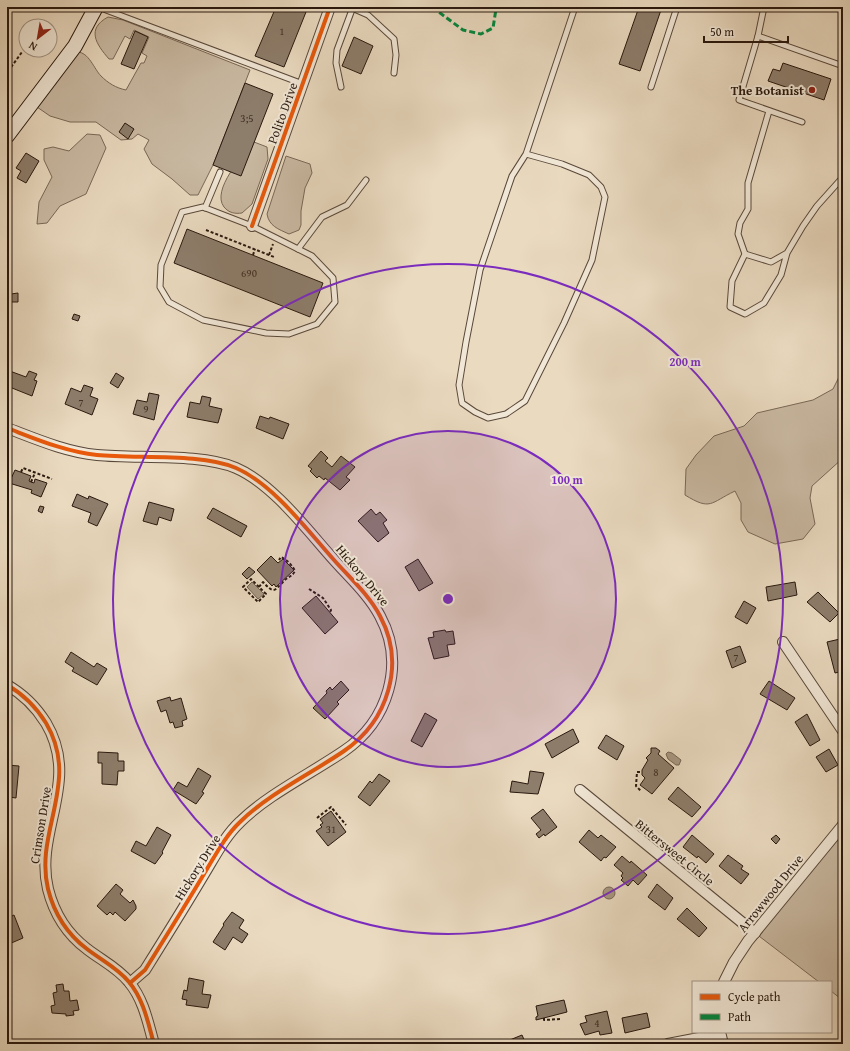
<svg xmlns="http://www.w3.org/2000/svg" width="850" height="1051" viewBox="0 0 850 1051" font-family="'Gentium Book Plus',serif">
<rect width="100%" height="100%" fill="#eadac0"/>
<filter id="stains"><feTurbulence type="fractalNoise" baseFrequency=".005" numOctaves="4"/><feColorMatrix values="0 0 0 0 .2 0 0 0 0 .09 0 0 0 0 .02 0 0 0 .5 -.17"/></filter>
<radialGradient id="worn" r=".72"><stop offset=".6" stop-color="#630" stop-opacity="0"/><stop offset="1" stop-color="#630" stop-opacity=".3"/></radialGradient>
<g fill="#c9b9a2" stroke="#796858">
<path d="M108,17l15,3 127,50 -37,95 -15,30h-8l-18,-16 -20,-15 -8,-15 5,-9 -11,-6 -6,5 -11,1 -25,-18h-26l-20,-6 -13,-9 40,-55c12,0 17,17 24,24 7,7 15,12 25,14l15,-27h3l3,-7 -5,-3 7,-16 -15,-7 -4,9 -5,-3 -12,23h-4c-13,-15 -23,-30 -1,-42z"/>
<polygon points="87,134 100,135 106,148 86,194 60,206 47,223 37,224 39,202 52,177 44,160 44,149 53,147 69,151"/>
<path d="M254,142l13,5 1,12 -16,45 -10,9c-7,1 -13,0 -18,-6 -13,-17 19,-52 30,-65z"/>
<path d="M286,156l24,8 2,9 -7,15 -4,23v14l-2,5 -10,4c-11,-5 -20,-8 -22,-20z"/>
<path d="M843,369v89l-31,28 -2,12 5,26 -12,15 -28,5 -27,-12 -7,-12v-17l-6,-12c-25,12 -24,20 -50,4l1,-26 10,-14 18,-19 30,-10 13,-13 56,-13 20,-11z"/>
<polygon points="843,825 843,997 841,999 831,991 831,982 819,982 755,933"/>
</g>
<g fill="#a89883" stroke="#756554">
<polygon points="252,582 264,594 258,599 247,587"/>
<polygon points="668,752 672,753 681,760 679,765 676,765 668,759 666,754"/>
<circle cx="609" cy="893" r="6"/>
</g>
<g fill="#8d7d6b" stroke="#29180e">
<polygon points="276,7 308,7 284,67 255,56"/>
<polygon points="639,7 662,7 640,71 619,64"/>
<polygon points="135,31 148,37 134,69 121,64"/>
<polygon points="354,37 373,46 361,74 342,66"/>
<polygon points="7,55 12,58 7,65 9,66 7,69"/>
<polygon points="783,63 831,79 824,100 768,81 773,69 780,71"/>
<polygon points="245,83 273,94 241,176 213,165"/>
<polygon points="125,123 134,129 128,139 119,132"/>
<polygon points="26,153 39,161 26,183 17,178 21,171 16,168"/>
<polygon points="187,229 323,283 310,317 174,263"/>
<polygon points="18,293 18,302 11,302 11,294"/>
<polygon points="74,314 80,316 78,321 72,319"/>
<polygon points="7,370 26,377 29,371 37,374 34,380 37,381 32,396 7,386"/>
<polygon points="116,373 124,378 118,388 110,383"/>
<polygon points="84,385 93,388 90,396 98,399 92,415 65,404 71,388 81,392"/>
<polygon points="149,393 159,395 154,420 133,414 137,400 147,402"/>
<polygon points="202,396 211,398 209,406 222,409 218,423 187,417 190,402 200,404"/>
<polygon points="260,416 269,419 270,417 289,424 283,439 256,428"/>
<polygon points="321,451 328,458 325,461 332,467 341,456 355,467 346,477 350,480 340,490 325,478 324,480 319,476 317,478 310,471 312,469 308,466"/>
<polygon points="15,470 31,476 29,481 31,482 34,483 35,479 47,483 41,497 31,493 32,490 9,483"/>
<polygon points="77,494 88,499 89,496 108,504 97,526 88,522 91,513 72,506"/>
<polygon points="149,502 174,509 171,521 159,517 157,525 143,521"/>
<polygon points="40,506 44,507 42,513 38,511"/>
<polygon points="213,508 247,526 241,537 207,518"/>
<polygon points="371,509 376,515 380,512 387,520 383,523 389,533 378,542 358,521"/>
<polygon points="271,556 278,563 283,559 294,570 276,587 274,584 272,586 257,570"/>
<polygon points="418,559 433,583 419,591 405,567"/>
<polygon points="249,567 255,572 247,579 242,574"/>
<polygon points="795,582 797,595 768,601 766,587"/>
<polygon points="818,592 839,613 830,622 807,602"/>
<polygon points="316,596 338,622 325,634 302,608"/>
<polygon points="744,601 756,608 747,624 735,617"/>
<polygon points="445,630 446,632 453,631 455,644 447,645 449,656 434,659 428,638 434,637 433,632"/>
<polygon points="840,639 843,649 843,671 835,673 827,642"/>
<polygon points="740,646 746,662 732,668 726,651"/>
<polygon points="71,652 94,667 97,663 107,669 97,685 72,671 74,668 65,662"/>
<polygon points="341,681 349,690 337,702 339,704 325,719 313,708 327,693 326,691 330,687 332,690"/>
<polygon points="769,681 795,698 787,710 760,694"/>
<polygon points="170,697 171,701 181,698 187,719 182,721 183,726 175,728 173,722 170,723 166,710 161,712 157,701"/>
<polygon points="425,713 437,720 422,747 411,741"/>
<polygon points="807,714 820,740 810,746 795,722"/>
<polygon points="573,729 579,742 552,758 545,744"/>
<polygon points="606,735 624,746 617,760 598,748"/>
<polygon points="651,748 656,748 660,751 658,754 674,768 652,794 640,785 645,778 642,775 642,770 648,760 646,758 651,753"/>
<polygon points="829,749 838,765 826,772 816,757"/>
<polygon points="98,752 118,753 118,761 124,761 124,771 118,771 117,785 102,784 102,763 98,763"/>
<polygon points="7,765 19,766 16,798 9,797 8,801"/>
<polygon points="198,768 211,776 202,792 204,793 196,804 173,790 178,782 187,787"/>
<polygon points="530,771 544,773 538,794 510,792 512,781 528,784"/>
<polygon points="379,774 390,781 370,806 358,797 370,781 372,783"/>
<polygon points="678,787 701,807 692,817 668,799"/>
<polygon points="543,809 557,827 545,836 544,834 539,838 536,834 541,830 531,818"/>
<polygon points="331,811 346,832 328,846 316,831 322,827 320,825 323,823 320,819"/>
<polygon points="157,827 171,835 162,852 163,853 155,864 131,851 136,841 146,846"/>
<polygon points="589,830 598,838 601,835 616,847 606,858 604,857 601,861 579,842"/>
<polygon points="692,835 714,854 706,863 698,856 697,858 683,847"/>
<polygon points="776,835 780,839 776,844 771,839"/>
<polygon points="728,855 743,866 741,869 749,874 741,884 719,866"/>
<polygon points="622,856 630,863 631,861 647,875 638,885 633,880 628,886 621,880 623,878 621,876 623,873 614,865"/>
<polygon points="116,884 123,890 120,894 130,903 133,900 136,906 136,909 125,921 115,912 113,915 110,912 107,915 97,906"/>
<polygon points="657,884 673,898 665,910 648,897"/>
<polygon points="687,908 707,928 699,937 677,919"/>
<polygon points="10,910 12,916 14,915 23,938 9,944 7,940 7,911"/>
<polygon points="232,912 244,920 239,928 248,934 242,943 233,937 225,950 213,942 224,925 223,924"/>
<polygon points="189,978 204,981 202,994 211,995 208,1008 186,1005 187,1000 182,999 184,990 187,991"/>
<polygon points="63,984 64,991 69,991 70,1001 77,1000 79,1010 73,1011 74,1015 66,1016 66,1014 52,1013 51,1006 55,1005 53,993 57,992 56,985"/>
<polygon points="564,1000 567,1012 536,1020 536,1017 538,1016 536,1006"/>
<polygon points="607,1011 612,1033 600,1035 599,1031 585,1035 580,1024 587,1022 585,1016"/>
<polygon points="647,1013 650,1027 625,1033 622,1018"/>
<polygon points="522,1035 526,1044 500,1044"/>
</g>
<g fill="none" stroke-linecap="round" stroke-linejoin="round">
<g stroke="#59483a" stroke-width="7">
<g id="lane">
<polyline points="98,7 303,84"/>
<polyline points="764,7 758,36 843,66"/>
<polyline points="352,8 368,15 394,39 396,55 394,73"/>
<polyline points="758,36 739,100 802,122"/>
<polyline points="341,87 336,63 337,50 353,7"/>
<polyline points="651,87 677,7"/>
<polyline points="526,154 562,164 589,175 601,187 605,197 592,260 564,323 525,401 506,414 488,418 475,412 462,403 459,385 466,342 480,270 512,176 526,154 575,7"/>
<polygon points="203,207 252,226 312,256 333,278 335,302 317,324 289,334 266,333 203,320 169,302 160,287 161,265 182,212"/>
<polyline points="205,208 220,172"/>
<polyline points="298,249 322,217 347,205 366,180"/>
<polyline points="787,253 771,262 745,254 732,281 730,307 745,314 764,303 781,275 787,253 803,226 817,206 843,177"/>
<polyline points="745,254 738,234 740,223 748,209 748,183 769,111"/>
</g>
</g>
<g stroke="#59483a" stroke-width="12">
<g id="street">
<polyline points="252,226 330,7"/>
<path d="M7,428c29,11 59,24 90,27 41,4 104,-2 139,13 37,16 72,63 98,92 16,18 35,35 46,56 26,48 8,105 -36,135 -32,22 -77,44 -104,71 -15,14 -25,34 -36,52 -19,32 -39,64 -59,96l-15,13"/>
<polyline points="783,642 843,731"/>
<path d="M7,685c16,9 29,22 39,38 35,59 -12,108 2,166 6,24 19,45 39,60 14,11 31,19 42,33 15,18 19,41 25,62"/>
<polyline points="580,790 755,933"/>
<polyline points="724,982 734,962 748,941 843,825"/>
<polyline points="720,1032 723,1044"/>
<polyline points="668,1044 720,1034"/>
</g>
</g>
<g stroke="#29180e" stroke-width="16">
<polyline id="secondary" points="7,136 75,46 96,7"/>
</g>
<g stroke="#29180e" stroke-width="2" stroke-dasharray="3 2" stroke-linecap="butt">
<polyline points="8,69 9,70 22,52"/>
<polyline points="206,230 274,257"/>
<polyline points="253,255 255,249"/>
<polyline points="269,255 273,244"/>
<polyline points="21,472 23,468 52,479"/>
<polyline points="31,482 35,473"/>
<path d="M259,587l-8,-8 -8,8 15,15 8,-8 -7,-7 4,-5c11,12 11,9 20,0 4,-5 9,-5 12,-11 -3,-6 -8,-11 -14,-14l-2,3"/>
<polyline points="309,589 323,598 331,610 330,612"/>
<polyline points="640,772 637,772 636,786 641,791"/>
<polyline points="317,818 331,807 346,825"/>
<polyline points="544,1018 544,1020 561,1019"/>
</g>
<use href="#lane" stroke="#f1e7d6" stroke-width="5"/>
<use href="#street" stroke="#f1e7d6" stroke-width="10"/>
<use href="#secondary" stroke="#f1e7d6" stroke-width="14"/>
<polyline stroke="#00873e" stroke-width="3" stroke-dasharray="6 3" stroke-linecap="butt" points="432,7 463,30 481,34 493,28 496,9"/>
<g stroke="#f1e7d6" stroke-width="6">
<g id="cycleway">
<polyline points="252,226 330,7"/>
<path d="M7,428c29,11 59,24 90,27 41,4 104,-2 139,13 37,16 72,63 98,92 16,18 35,35 46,56 26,48 8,105 -36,135 -32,22 -77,44 -104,71 -15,14 -25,34 -36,52 -19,32 -39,64 -59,96l-15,13"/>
<path d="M7,685c16,9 29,22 39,38 35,59 -12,108 2,166 6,24 19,45 39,60 14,11 31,19 42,33 15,18 19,41 25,62"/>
</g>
</g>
<use href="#cycleway" stroke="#e8590c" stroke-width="4"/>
</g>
<circle cx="448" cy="599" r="168" fill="#7b2cbf" fill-opacity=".12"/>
<g fill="none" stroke="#7b2cbf" stroke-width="2">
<circle cx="448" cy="599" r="168"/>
<circle cx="448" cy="599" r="335"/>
</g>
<circle fill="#8f2418" stroke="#f1e7d6" stroke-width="1.5" cx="812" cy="90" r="4"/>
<g text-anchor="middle" stroke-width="4" stroke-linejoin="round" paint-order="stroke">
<g font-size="11" fill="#423125">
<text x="282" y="35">1</text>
<text x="247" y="122">3;5</text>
<text x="249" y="277">690</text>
<text x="81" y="406">7</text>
<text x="146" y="413">9</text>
<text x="736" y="661">7</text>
<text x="656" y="776">8</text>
<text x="331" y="833">31</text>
<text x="597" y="1027">4</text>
</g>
<g font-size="13" font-weight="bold" fill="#29180e" stroke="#f1e7d6" text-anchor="end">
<text x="804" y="95">The Botanist</text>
</g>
<g font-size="13" fill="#29180e" stroke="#f1e7d6">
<text transform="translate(282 113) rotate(-70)" y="5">Polito Drive</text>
<text transform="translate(363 575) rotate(50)" y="5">Hickory Drive</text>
<text transform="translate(40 825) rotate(-81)" y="5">Crimson Drive</text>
<text transform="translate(675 852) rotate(39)" y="5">Bittersweet Circle</text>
<text transform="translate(197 867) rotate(-58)" y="5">Hickory Drive</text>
<text transform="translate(770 893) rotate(-51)" y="5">Arrowwood Drive</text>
</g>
</g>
<circle cx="448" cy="599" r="6" fill="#7b2cbf" stroke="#f1e7d6" stroke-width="2"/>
<g font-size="12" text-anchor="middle" font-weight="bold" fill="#7b2cbf" stroke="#f1e7d6" stroke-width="4" stroke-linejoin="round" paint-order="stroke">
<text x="685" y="366">200 m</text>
<text x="567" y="484">100 m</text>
</g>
<rect width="850" height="1051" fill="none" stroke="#eadac0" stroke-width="24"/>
<rect x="8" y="8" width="834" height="1035" fill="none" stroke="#29180e" stroke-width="2"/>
<rect x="12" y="12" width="826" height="1027" fill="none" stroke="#29180e"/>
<rect x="692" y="981" width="140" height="52" fill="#f1e7d6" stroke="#a19486"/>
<rect x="700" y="994" width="20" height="6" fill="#e8590c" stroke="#a19486"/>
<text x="728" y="1001" font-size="12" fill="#29180e">Cycle path</text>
<rect x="700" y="1014" width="20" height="6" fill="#00873e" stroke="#a19486"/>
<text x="728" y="1021" font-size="12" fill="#29180e">Path</text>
<g transform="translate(38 38) rotate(211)"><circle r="19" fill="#f1e7d6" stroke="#a19486"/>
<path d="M0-3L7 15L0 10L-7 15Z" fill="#8f2418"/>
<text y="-6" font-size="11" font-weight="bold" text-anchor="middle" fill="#29180e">N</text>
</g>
<path d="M704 36v6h84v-6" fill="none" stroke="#29180e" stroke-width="2"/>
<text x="710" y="36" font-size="12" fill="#29180e" stroke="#f1e7d6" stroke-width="3" paint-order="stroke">50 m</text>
<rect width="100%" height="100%" filter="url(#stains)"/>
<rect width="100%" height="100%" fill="url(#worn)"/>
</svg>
